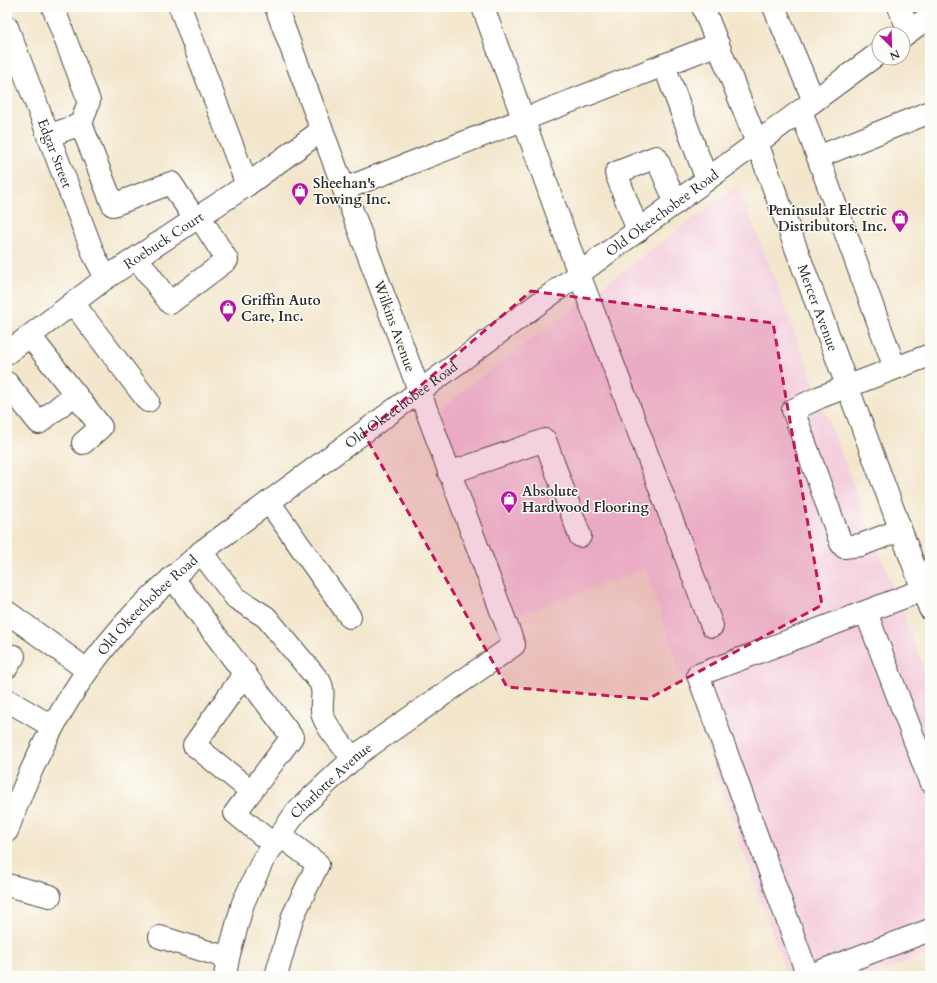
<svg xmlns="http://www.w3.org/2000/svg" width="937" height="983" viewBox="0 0 937 983" font-family="Cardo,serif">
<rect width="100%" height="100%" fill="#fdfcf7"/>
<filter id="ink" filterUnits="userSpaceOnUse"><feTurbulence type="fractalNoise" baseFrequency=".025" numOctaves="2"/><feDisplacementMap in="SourceGraphic" scale="8" xChannelSelector="R" yChannelSelector="G"/><feConvolveMatrix kernelMatrix="1 2 1 2 8 2 1 2 1" color-interpolation-filters="sRGB"/></filter>
<filter id="wash" filterUnits="userSpaceOnUse"><feTurbulence type="fractalNoise" baseFrequency=".012" numOctaves="4" result="noise"/><feDisplacementMap in="SourceGraphic" scale="16" xChannelSelector="R" yChannelSelector="G"/><feGaussianBlur stdDeviation="0.9" result="paint"/><feColorMatrix in="noise" values="0 0 0 0 0 0 0 0 0 0 0 0 0 0 0 0 0 1.4 0 .05"/><feComposite in="paint" operator="in"/></filter>
<g filter="url(#wash)">
<rect width="100%" height="100%" fill="#f3e6cc"/>
<polygon fill="#f4cfde" points="738,185 930,684 930,953 870,976 787,976 645,569 514,616 439,409"/>
</g>
<g filter="url(#ink)">
<g fill="none" stroke-linecap="round" stroke-linejoin="round">
<g stroke="#494743" stroke-width="24">
<g id="minor">
<polyline points="180,7 247,185"/>
<polyline points="483,7 579,274 712,626"/>
<path id="s1" d="M703,7l54,136 173,466"/>
<polyline points="774,7 814,101"/>
<polyline points="899,7 909,31"/>
<path id="s2" d="M7,27l87,228 12,23"/>
<polyline points="903,36 930,16"/>
<polyline points="664,65 707,180"/>
<polyline points="801,111 895,368"/>
<polyline points="81,124 113,205 171,183 195,219"/>
<polyline points="48,136 81,124 89,101 53,7"/>
<polyline points="818,157 930,112"/>
<polyline points="344,189 718,44"/>
<polyline points="638,231 616,173 656,157 676,203"/>
<polyline points="137,258 170,303 227,260 199,216"/>
<polyline points="73,303 148,401"/>
<polyline points="30,336 101,427 83,443"/>
<path id="s3" d="M7,353l99,-75 141,-93 75,-55"/>
<polyline points="7,383 39,423 75,394"/>
<polyline points="449,473 545,440 580,536"/>
<polyline points="269,502 350,617"/>
<polyline points="900,530 861,545 844,547 841,543 793,410 820,397 930,355"/>
<path d="M201,552l35,46 30,19 54,65c6,11 -1,22 3,34 5,14 21,31 31,43"/>
<polyline points="172,577 292,737 235,813 274,845"/>
<polyline points="923,590 698,675 808,976 930,930"/>
<polyline points="7,612 87,670"/>
<polyline points="866,612 930,781"/>
<polyline points="7,667 14,656"/>
<polyline points="245,673 194,745 251,791"/>
<polyline points="7,700 53,727"/>
<path id="s4" d="M7,831c26,-73 62,-144 114,-203 25,-29 55,-53 84,-79l674,-496"/>
<polyline points="7,885 50,896"/>
<polyline points="160,937 228,958"/>
<path id="s5" d="M225,976l3,-18 15,-55 20,-43 34,-49 61,-57 156,-109 -238,-638"/>
<polyline points="276,976 293,916 318,864 281,836"/>
</g>
</g>
<use href="#minor" stroke="#fff" stroke-width="22"/>
</g>
</g>
<path fill="#c2185b" fill-opacity="0.2" stroke="#c2185b" stroke-width="3" stroke-dasharray="8 5" stroke-linejoin="round" d="M531,291l242,32 49,282 -174,94 -141,-12 -143,-253z"/>
<defs>
<g id="shop-pin" transform="scale(0.9)"><path d="M0 17L-7.5 6A9.5 9.5 0 1 1 7.5 6Z" fill="#b5179e" stroke="#fdfcf7"/><path d="M-5-2.5h2.3a2.7 3.5 0 0 1 5.4 0H5L5.5 6h-11ZM-1.5-2.5h3a1.5 2.3 0 0 0-3 0Z" fill="#fff"/></g>
</defs>
<g fill-rule="evenodd">
<use href="#shop-pin" x="300" y="191"/>
<use href="#shop-pin" x="900" y="218"/>
<use href="#shop-pin" x="228" y="308"/>
<use href="#shop-pin" x="509" y="499"/>
</g>
<g text-anchor="middle" stroke-width="3" stroke-linejoin="round" paint-order="stroke">
<g font-size="14" fill="#2b2b2b" stroke="#fdfcf7">
<text dy="5" stroke="none"><textPath href="#s2" startOffset="135">Edgar Street</textPath></text>
<text dy="5" stroke="none"><textPath href="#s4" startOffset="917">Old Okeechobee Road</textPath></text>
<text dy="5" stroke="none"><textPath href="#s3" startOffset="193">Roebuck Court</textPath></text>
<text dy="5" stroke="none"><textPath href="#s1" startOffset="322">Mercer Avenue</textPath></text>
<text transform="translate(395 326) rotate(70)" y="5">Wilkins Avenue</text>
<text dy="5" stroke="none"><textPath href="#s4" startOffset="593">Old Okeechobee Road</textPath></text>
<text dy="5" stroke="none"><textPath href="#s4" startOffset="269">Old Okeechobee Road</textPath></text>
<text dy="5" stroke="none"><textPath href="#s5" startOffset="228">Charlotte Avenue</textPath></text>
</g>
<g font-size="14" font-weight="bold" fill="#2b2b2b" stroke="#fdfcf7" text-anchor="start">
<text x="313" y="188">Sheehan's<tspan x="313" dy="16">Towing Inc.</tspan></text>
<text x="887" y="215" text-anchor="end">Peninsular Electric<tspan x="887" dy="16">Distributors, Inc.</tspan></text>
<text x="241" y="305">Griffin Auto<tspan x="241" dy="16">Care, Inc.</tspan></text>
<text x="522" y="496">Absolute<tspan x="522" dy="16">Hardwood Flooring</tspan></text>
</g>
</g>
<rect width="937" height="983" fill="none" stroke="#fdfcf7" stroke-width="24"/>
<g transform="translate(891 46) rotate(157)"><circle r="19" fill="#fdfcf7" stroke="#a9a8a5"/>
<path d="M0-3L7 15L0 10L-7 15Z" fill="#b5179e"/>
<text y="-6" font-size="11" font-weight="bold" text-anchor="middle" fill="#2b2b2b">N</text>
</g>
</svg>
